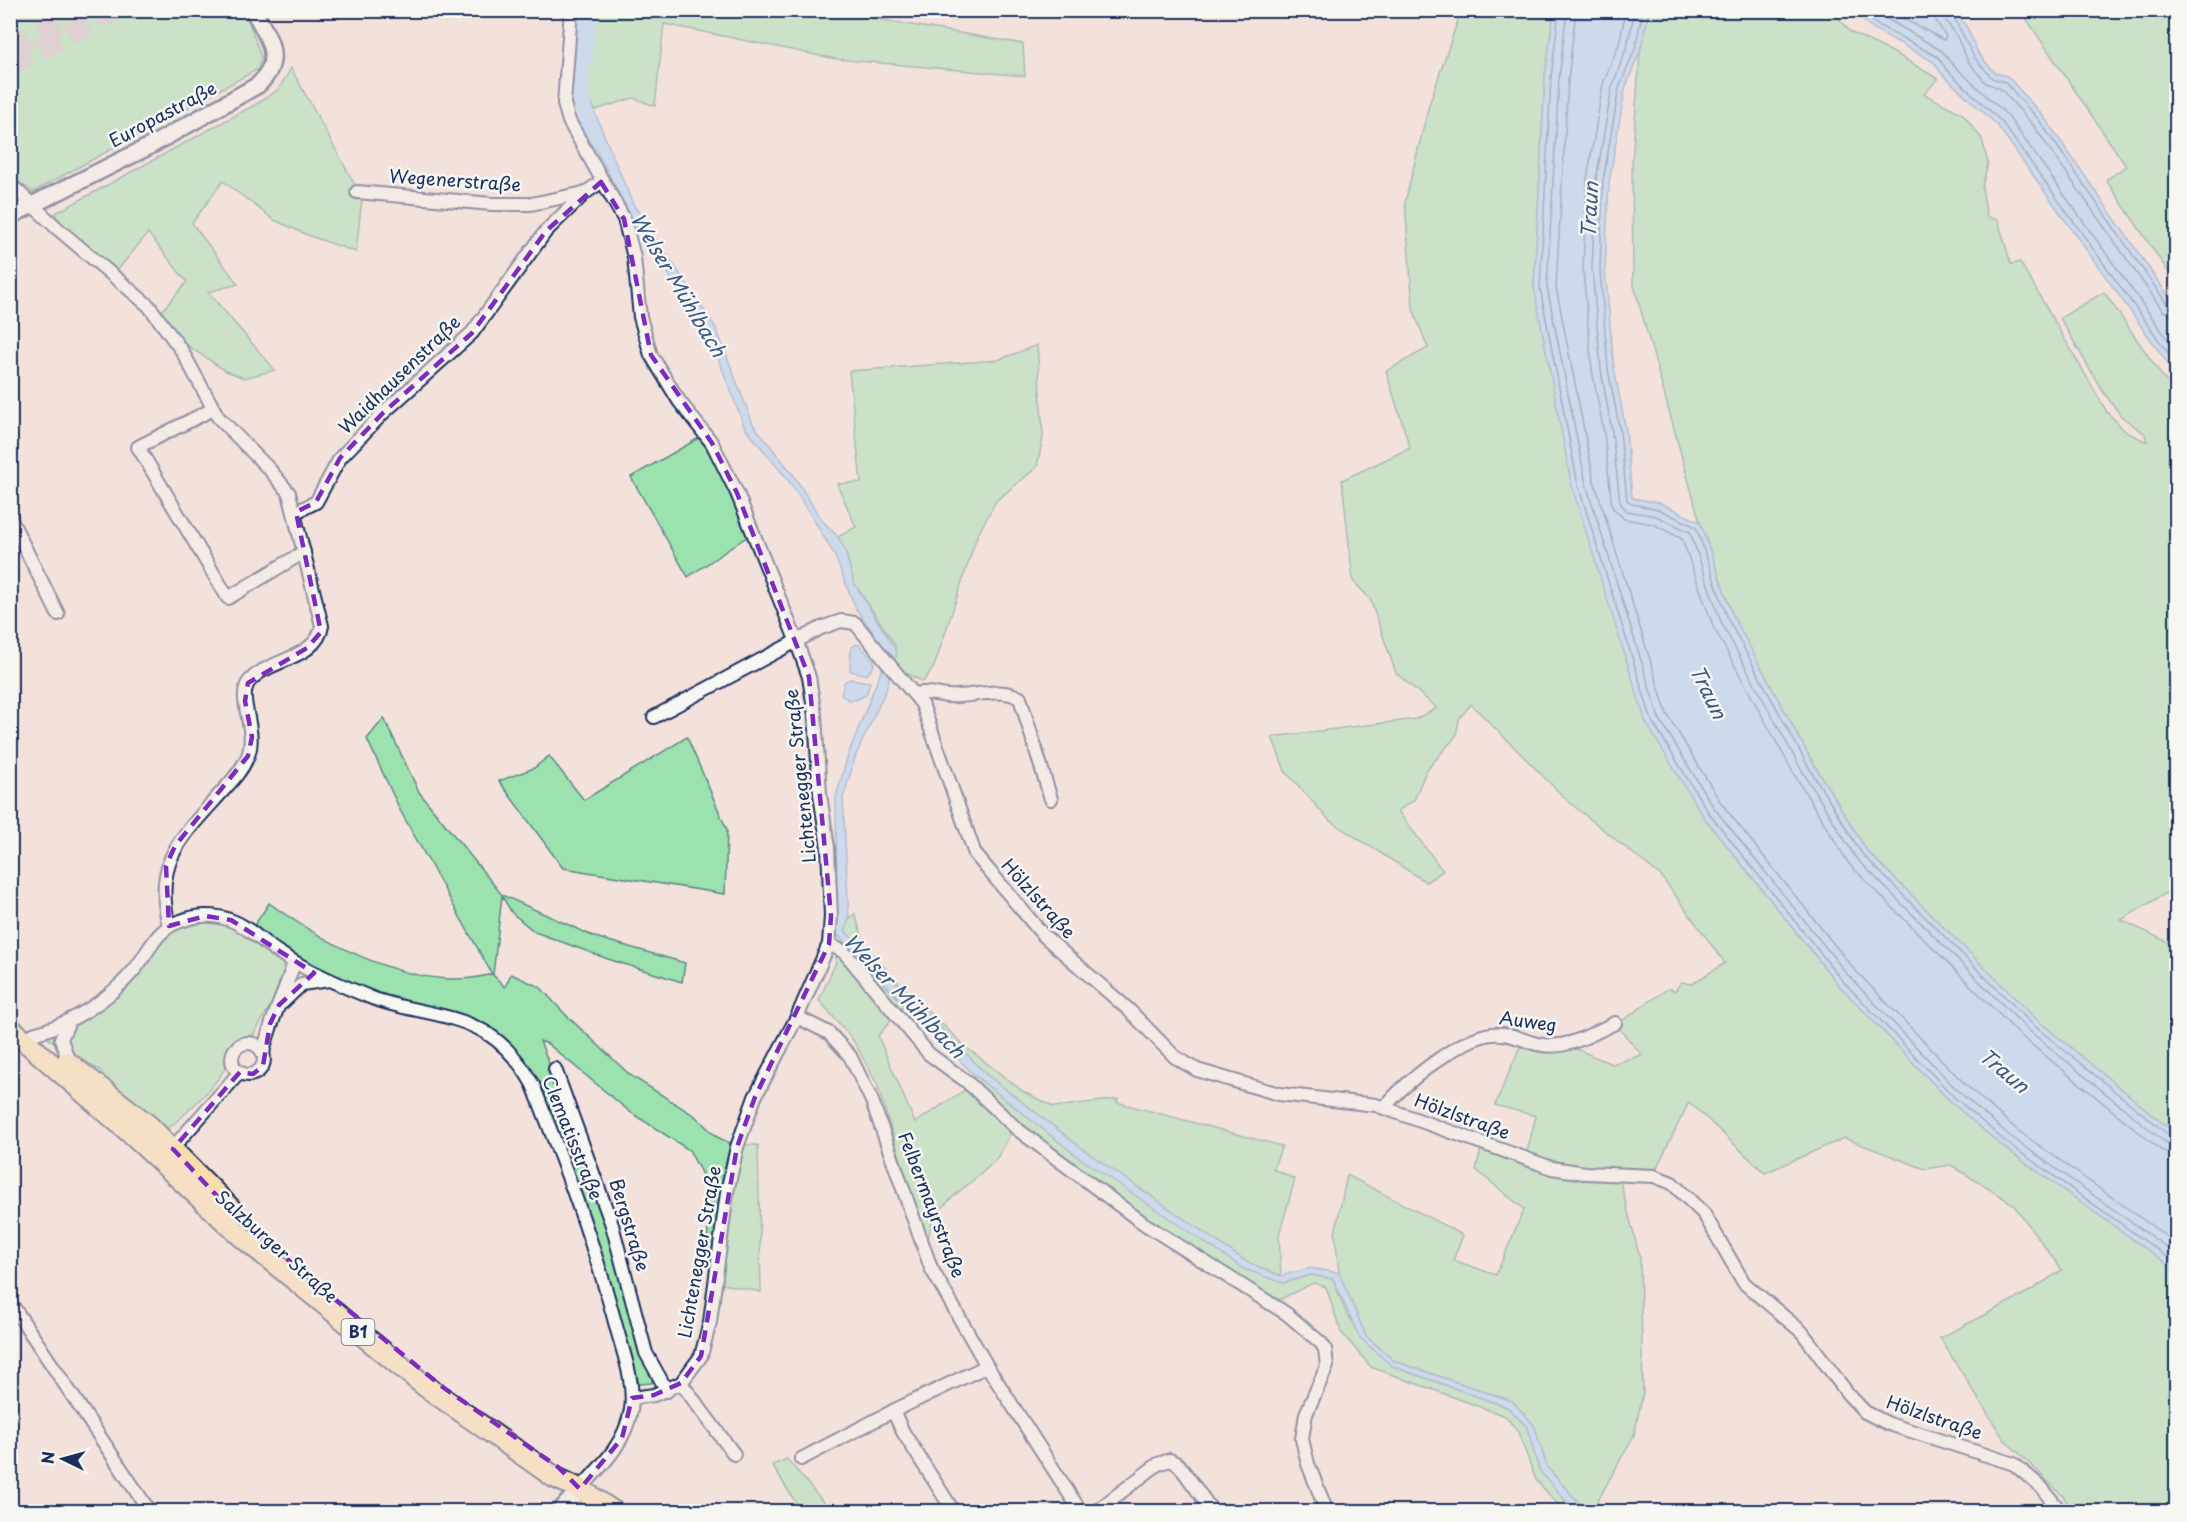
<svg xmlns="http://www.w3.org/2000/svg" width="2187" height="1522" viewBox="0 0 2187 1522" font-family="'Playpen Sans',sans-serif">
<rect width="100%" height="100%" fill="#f3e1dc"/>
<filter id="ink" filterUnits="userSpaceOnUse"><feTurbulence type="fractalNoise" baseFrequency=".0167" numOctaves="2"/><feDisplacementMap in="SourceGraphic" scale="12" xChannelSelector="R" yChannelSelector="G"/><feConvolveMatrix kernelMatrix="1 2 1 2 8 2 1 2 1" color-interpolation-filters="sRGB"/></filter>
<g filter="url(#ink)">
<g fill="#9be2af" stroke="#5b8886" stroke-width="1.5">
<polygon points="11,10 245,11 261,57 258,69 33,192 11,176"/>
<polygon points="593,11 830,11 1023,44 1025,76 836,59 664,24 655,106 633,98 595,110 586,92"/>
<polygon points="1461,11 1554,11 1545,77 1534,288 1703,816 1837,983 1950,1101 2002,1146 2176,1270 2176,1511 2072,1511 2063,1496 2003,1438 1940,1338 2030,1291 2062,1270 2013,1204 1951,1165 1925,1169 1844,1138 1765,1173 1689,1102 1655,1171 1619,1177 1640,1258 1643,1393 1634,1435 1592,1511 1586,1511 1547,1467 1534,1425 1512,1401 1394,1361 1366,1336 1339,1273 1335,1233 1347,1175 1463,1235 1453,1260 1496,1275 1524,1209 1476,1170 1481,1148 1524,1163 1536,1116 1495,1105 1522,1042 1553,1052 1571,1047 1612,1064 1642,1055 1616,1025 1669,988 1675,991 1681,982 1692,984 1725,963 1661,876 1570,803 1471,704 1459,719 1456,736 1426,771 1414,800 1398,811 1443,871 1426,882 1330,821 1285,771 1272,737 1416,719 1437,708 1396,673 1370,599 1353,581 1342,480 1410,448 1386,371 1428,348 1413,309 1405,202 1429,105"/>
<polygon points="1649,11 1833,11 1850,32 1898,55 1938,79 1924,94 1963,114 1982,139 1988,163 1982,187 1987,217 1998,220 2011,264 2020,262 2107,412 2126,432 2147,442 2145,434 2121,416 2102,390 2060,318 2104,292 2176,396 2176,887 2121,920 2168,942 2176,950 2176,1134 2036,1019 1867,851 1813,763 1733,616 1700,522 1633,282 1632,163 1640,51"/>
<polygon points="2021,11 2176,11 2176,283 2106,180 2126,166"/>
<polygon points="291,68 362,198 356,252 310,236 274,220 223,181 192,223 238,284 208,292 275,370 244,378 226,371 183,343 160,313 187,282 148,233 117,271 75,238 54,214 258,103 278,90"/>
<polygon points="1037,345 1043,437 1037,467 996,501 977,536 934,667 923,682 893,666 895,645 854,583 845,550 838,537 856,527 837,484 861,482 849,371 998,360"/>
<polygon points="699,438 722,465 748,536 688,577 631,477"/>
<path d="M384,718l35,74 83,103 93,42 90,26 -3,19 -74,-23 -73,-27 -23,-19 -10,-17 -9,79 12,12 6,-13 29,13 25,27 65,61 65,41 22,21 17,8 -21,124 -7,-5 4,-74 -21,-40 -59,-38 -82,-68 -8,-3c28,70 56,139 77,211 9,30 12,63 21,94 4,13 15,23 14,37l-13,1c-26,-94 -51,-186 -92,-275 -12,-26 -21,-55 -45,-72 -16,-11 -50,-18 -69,-24 -61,-21 -128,-44 -179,-87l15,-23c58,42 150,92 223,71l-91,-162 -34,-73z"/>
<polygon points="687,737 727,830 725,894 563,868 499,781 534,768 549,756 584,800"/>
<polygon points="855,914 865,946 896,980 967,1048 1024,1092 1054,1107 1118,1099 1116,1102 1282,1146 1273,1169 1295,1179 1279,1235 1281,1276 1247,1262 1084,1150 987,1075 845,931 849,918"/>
<path d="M220,921l21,9 40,31 4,12 -4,15 -29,49c-8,0 -16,1 -21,8 -6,7 -3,16 -6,23 -9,18 -43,50 -59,62l-59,-48 -6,-11 -57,-35 48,-22 74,-78 23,-14z"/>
<path d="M837,934l67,71 -26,31 37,87 56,-37 2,-12 104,82 107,71 99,56 28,-8 22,4 14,36 45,51 115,41 20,20 12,43 36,41h-11l-28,-31 -18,-48 -13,-16 -134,-49 -30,-35 -15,-45 -13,-4 -38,19 -121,-77 -140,-104c-14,56 -51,56 -79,96 -5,7 -6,19 -8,27l-50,-160 -24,-44 -34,-40 17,-38z"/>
<polygon points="744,1145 758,1145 761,1292 722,1284 737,1169"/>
<polygon points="787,1459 831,1511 801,1511 772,1465"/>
</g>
<g fill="#a0d0fc" stroke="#6b90bd" stroke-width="1.5">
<polygon points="588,11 593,11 586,92 633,204 716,328 753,424 794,476 821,519 838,537 845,550 854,583 897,652 886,690 856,755 843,798 849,918 845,931 987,1075 1084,1150 1247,1262 1281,1276 1310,1268 1339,1273 1366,1336 1394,1361 1512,1401 1534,1425 1547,1467 1586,1511 1575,1511 1539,1470 1527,1427 1507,1407 1392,1366 1360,1338 1333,1279 1311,1275 1283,1283 1244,1269 1077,1156 973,1074 837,934 836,797 848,755 888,653 856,609 834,554 814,520 789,481 745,428 708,332 636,226 594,146 579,92"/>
<polygon points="1554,11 1649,11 1640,51 1625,89 1609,182 1605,269 1614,368 1626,430 1632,498 1660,503 1700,522 1733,616 1813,763 1867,851 2036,1019 2176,1134 2176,1270 2002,1146 1950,1101 1837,983 1703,816 1646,723 1572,487 1534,288 1545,77"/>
<polygon points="1852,11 1955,11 1968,29 1978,53 1995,73 2007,76 2044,117 2176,307 2176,375 1997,125 1941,73 1934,62 1872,28"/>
<polygon points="858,644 874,660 874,666 867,675 850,671 851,647"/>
<path d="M851,679l19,3 -4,13c-10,5 -17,9 -25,-1l4,-13z"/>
</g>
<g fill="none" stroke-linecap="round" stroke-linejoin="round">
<g stroke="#506f9d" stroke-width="1.5">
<polyline points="1559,10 1551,78 1540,288 1578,485 1652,721 1708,812 1841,979 1954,1097 2006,1142 2176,1263"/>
<polyline points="1567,10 1559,79 1547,287 1586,484 1659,718 1714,808 1847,974 1959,1092 2010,1136 2176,1254"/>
<polyline points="1576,10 1568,80 1556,287 1594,481 1667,714 1721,803 1853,968 1966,1085 2016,1129 2176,1243"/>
<polyline points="1626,10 1619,44 1603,84 1587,179 1583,270 1592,370 1604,433 1612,507 1624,519 1653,524 1682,539 1713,626 1794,774 1849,864 2021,1036 2161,1150 2176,1155"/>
<polyline points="1635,10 1627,46 1612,87 1596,180 1592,268 1601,370 1612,432 1620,503 1627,511 1656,516 1690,532 1721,622 1801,769 1856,858 2027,1029 2165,1142 2176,1146"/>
<polyline points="1643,10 1635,49 1619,88 1603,181 1600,269 1608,369 1620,431 1627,500 1632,504 1658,509 1696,527 1728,619 1808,766 1862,854 2032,1024 2170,1136 2176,1138"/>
<polyline points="1861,10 1876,24 1938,57 1946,69 2001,121 2176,364"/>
<polyline points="1872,10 1942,51 1952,64 2007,115 2176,351"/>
<polyline points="1887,10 1944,40 1946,36 1936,21 1934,10"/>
<polyline points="1943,10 1945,19 1956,35 1968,61 1986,83 2001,89 2033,125 2163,311 2176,317"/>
<polyline points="1950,10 1974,57 1992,78 2005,82 2039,120 2169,307 2176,310"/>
</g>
<polyline stroke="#a0d0fc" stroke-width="18" points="588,10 579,92 593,139"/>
<g stroke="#c8bdc3" stroke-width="22" stroke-dasharray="22 11" stroke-linecap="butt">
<polyline points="10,48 81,10"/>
<polyline points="10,65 114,10"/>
</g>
<g stroke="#1b2f5e" stroke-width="16">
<g id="minor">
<polyline points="571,10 564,104 569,121 624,219 634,257 640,317 651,355 679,401 712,443 737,493 796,640 809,677 815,715 820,794 828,848 831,916 829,944 797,1017 755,1097 737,1147 727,1192 710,1322 701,1356 681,1383 654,1395 632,1398"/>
<path d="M10,184l48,45 91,77 33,45 36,66 52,53 19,23 33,133c-5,34 -57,33 -74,57 -11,17 11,49 -1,75 -6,14 -17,25 -27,36 -40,45 -67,68 -51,132"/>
<polyline points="357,192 492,204 531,204 584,193"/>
<polyline points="213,409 138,447 228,598 304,552"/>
<polyline points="296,512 316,502 340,458 383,413 472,333 546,231 585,193 601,182"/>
<polyline points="10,518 58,614"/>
<path d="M915,694c12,-3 21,1 33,2 23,2 51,-10 72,2l31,101"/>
<polyline points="654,717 821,628 841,621 855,623 922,704 975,854 1043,935 1129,1010 1175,1057 1197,1070 1279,1094 1376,1105 1552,1168 1585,1173 1654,1176 1672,1183 1704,1214 1744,1283 1802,1332 1848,1394 1865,1412 1889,1424 2014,1464 2041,1487 2061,1512"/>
<polyline points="829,944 844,952 929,1054 966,1081 1017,1129 1143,1223 1287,1314 1321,1343 1325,1349 1327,1366 1306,1414 1302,1439 1308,1464 1327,1512"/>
<polyline points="282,1003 302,984 329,980"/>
<polyline points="797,1017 829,1033 850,1056 872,1101 931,1268 987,1366 1081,1512"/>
<polyline points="69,1021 61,1039 70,1065"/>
<path d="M33,1034c39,-10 77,-35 102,-65 15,-19 21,-40 46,-48 15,-6 33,-7 49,-1 18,6 32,22 48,32 29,19 62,33 94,46 37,14 79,14 113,34 21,13 36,31 48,53 31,79 61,158 83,241 7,26 19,56 15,84 -6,34 -29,55 -51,79"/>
<circle cx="248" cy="1059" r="16"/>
<path d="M263,1053c7,-32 22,-60 31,-91"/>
<polyline points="555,1069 612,1225 646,1353 667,1391"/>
<path d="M1384,1108c20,-25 77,-71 108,-74 17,-2 29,6 45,10 28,7 53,-9 78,-21"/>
<polyline points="169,1152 240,1072"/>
<polyline points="10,1302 150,1512"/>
<polyline points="681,1383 734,1454"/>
<polyline points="801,1459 893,1411"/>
<polyline points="954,1512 903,1432 893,1411 987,1366"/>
<polyline points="1095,1512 1158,1464 1170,1460 1179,1465 1213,1512"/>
</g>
</g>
<g stroke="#1b2f5e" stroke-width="20">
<g id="tertiary">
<path d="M10,216l140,-70 108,-61c27,-26 10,-48 -5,-75"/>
<polyline points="559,1512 580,1489"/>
</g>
</g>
<g stroke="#1b2f5e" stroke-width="24">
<g id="primary">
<polyline points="10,1028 128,1131 241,1236 425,1386 554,1477 580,1489 614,1512"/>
<polyline points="67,1062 149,1126 232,1210"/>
</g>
</g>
<use href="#minor" stroke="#f6f6f2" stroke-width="12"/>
<use href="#tertiary" stroke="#f6f6f2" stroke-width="15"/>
<use href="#primary" stroke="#f8deab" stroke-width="20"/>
</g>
</g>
<path d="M0 0H2187V1522H0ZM601,182l23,37 27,136 61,88 25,50 72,184 22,239 -2,28 -74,153 -18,50 -36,209 -20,27 -27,12 -22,3 -10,40 -42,51 -22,-22 -114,-79 -139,-113 -87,-78 -45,-48 67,-77 13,2 10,-8 7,-42 9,-19 35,-32 -83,-53 -26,-4 -36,10 -3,-60 9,-20 73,-90 4,-19 -7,-36 3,-18 59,-35 14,-16 -25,-120 20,-10 24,-44 43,-45 89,-80 74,-102z" fill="#f3e1dc" fill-opacity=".55" fill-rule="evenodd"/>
<path fill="none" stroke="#7b2cbf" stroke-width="4.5" stroke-dasharray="12 8" stroke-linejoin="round" d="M601,182l23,37 27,136 61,88 25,50 72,184 22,239 -2,28 -74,153 -18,50 -36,209 -20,27 -27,12 -22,3 -10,40 -42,51 -22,-22 -114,-79 -139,-113 -87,-78 -45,-48 67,-77 13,2 10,-8 7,-42 9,-19 35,-32 -83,-53 -26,-4 -36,10 -3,-60 9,-20 73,-90 4,-19 -7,-36 3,-18 59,-35 14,-16 -25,-120 20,-10 24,-44 43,-45 89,-80 74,-102z"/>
<g text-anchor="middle" stroke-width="5" stroke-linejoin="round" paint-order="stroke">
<rect fill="#f6f6f2" stroke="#5d6b8a" stroke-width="1.5" x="341.5" y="1319" width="33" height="26" rx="4.5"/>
<g font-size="16" font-weight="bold" fill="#1b2f5e">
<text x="358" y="1338">B1</text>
</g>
<g font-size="18" fill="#1b2f5e" stroke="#f6f6f2">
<text transform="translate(163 115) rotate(-28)" y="6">Europastraße</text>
<text transform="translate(455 181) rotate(4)" y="6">Wegenerstraße</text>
<text transform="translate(400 375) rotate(-44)" y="6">Waidhausenstraße</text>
<text transform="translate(801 776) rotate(-96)" y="6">Lichtenegger Straße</text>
<text transform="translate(1038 899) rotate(48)" y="6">Hölzlstraße</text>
<text transform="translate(1528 1022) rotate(8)" y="6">Auweg</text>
<text transform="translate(1462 1117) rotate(20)" y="6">Hölzlstraße</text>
<text transform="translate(572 1138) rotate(68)" y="6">Clematisstraße</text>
<text transform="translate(931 1205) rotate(69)" y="6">Felbermayrstraße</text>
<text transform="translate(629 1225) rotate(73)" y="6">Bergstraße</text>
<text transform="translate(276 1247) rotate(42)" y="6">Salzburger Straße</text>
<text transform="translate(700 1252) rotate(-80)" y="6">Lichtenegger Straße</text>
<text transform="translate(1934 1418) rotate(19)" y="6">Hölzlstraße</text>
</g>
<g font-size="20" font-style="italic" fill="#3c5786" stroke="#f6f6f2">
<text transform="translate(1590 210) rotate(-87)" y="7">Traun</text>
<text transform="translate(678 285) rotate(59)" y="7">Welser Mühlbach</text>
<text transform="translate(1708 692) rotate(64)" y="7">Traun</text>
<text transform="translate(904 996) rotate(46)" y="7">Welser Mühlbach</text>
<text transform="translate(2004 1071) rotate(40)" y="7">Traun</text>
</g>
</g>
<rect width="2187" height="1522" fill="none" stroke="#f6f6f2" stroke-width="36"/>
<rect x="18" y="18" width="2151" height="1486" fill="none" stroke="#1b2f5e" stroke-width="2" filter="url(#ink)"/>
<g transform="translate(63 1459) rotate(275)" stroke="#f6f6f2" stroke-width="4.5" paint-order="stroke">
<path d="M0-4.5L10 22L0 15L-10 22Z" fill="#1b2f5e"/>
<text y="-9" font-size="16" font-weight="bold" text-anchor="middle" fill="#1b2f5e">N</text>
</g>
</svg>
